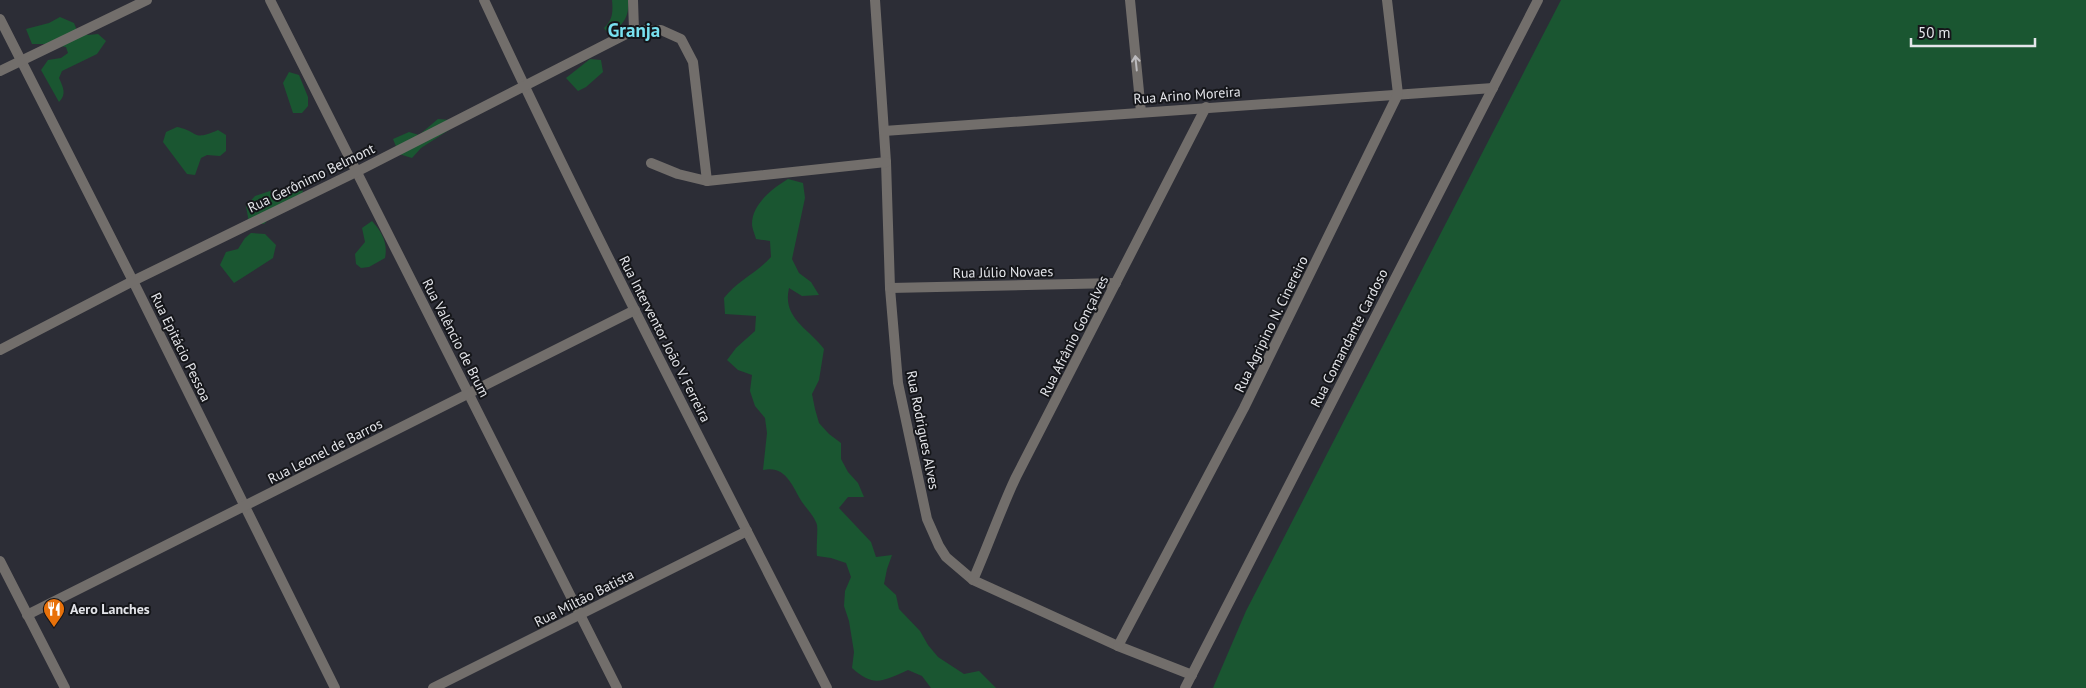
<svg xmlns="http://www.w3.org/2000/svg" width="2086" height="688" viewBox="0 0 2086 688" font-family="'PT Sans',sans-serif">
<rect width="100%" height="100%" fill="#2c2d36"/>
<g fill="#1a5631">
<path d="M612,0h16c2,15 -5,29 -21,32l-3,-4c9,-8 9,-17 8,-28z"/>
<polygon points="1561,0 2086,0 2086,688 1213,688 1246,611"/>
<path d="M60,17l14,6 4,10 10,2 10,-1 8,7 -9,13 -35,17 -3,7c4,9 8,16 0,24l-18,-32 7,-10 13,-2 7,-5 -2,-6 -17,-3h-17l-6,-15 23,-6z"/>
<polygon points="590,59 601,60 603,72 586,87 578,91 566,78"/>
<polygon points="289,72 299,75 308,97 308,106 302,113 293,113 283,83"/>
<polygon points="438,119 450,120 449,130 421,148 412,158 399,154 393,139 409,132 419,135"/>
<path d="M177,127c22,4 14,15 41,3l8,5v16l-6,5 -13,-1 -6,3 -6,17 -8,-1 -24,-32 3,-10z"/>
<path d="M788,179l15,4 2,15 -13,61 7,14 12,9 8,13 -17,1 -13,-8c-7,30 19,40 35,61l-5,31 -7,14 3,15 4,14 10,11 12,9v16l7,13 10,11 6,14h-16l-9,11 32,34 5,15 16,-2 -5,14 -3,15 12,11 3,14 21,22 8,14 10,12 26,17 15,-3 17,17h-65l-9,-12 -14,-6c-25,11 -34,18 -56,-2l2,-16 -5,-31 -5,-15 1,-15 6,-14 -5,-14 -15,-5 -14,-2c-1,-7 1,-26 0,-31 -2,-8 -11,-17 -15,-23 -10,-16 -16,-37 -39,-32l4,-37 -2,-15 -10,-12 -5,-15 2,-16 -14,-5 -11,-10 9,-12 19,-17 1,-15 -31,-2 -1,-16c13,-17 33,-25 47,-41l-1,-16 -14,-2c-1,-4 -4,-11 -4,-15 0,-20 21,-36 36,-45z"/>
<polygon points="293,185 303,191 300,203 276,211 264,224 249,223 246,206 255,196 270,191 284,199"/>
<path d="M372,221c10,11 16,22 13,37l-16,9 -8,1 -5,-4 -1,-10 10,-12 -3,-14z"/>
<polygon points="251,233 265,234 276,245 273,258 234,283 220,265 226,252 238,249 245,238"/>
</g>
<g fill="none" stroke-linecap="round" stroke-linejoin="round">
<g stroke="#726e6b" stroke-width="10">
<polyline points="270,0 617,688"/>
<path d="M484,0c108,232 227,460 343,688"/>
<polyline points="633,0 634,30"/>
<polyline points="875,0 886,162 890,288 898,383 927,519 939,546 946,557 973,580 1118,646 1192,675"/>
<polyline points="1130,0 1141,112"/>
<polyline points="0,19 133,281 335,688"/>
<polyline points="0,71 147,0"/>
<polyline points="884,131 1493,88"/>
<polyline points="651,163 678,174 707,181 886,162"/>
<polyline points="890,288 1116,283"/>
<polyline points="0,350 133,281 356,172 634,30 661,30 681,39 693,62 707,181"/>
<path d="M973,580c15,-34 27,-69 43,-103l190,-370"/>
<polyline points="27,615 635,310"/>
<polyline points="1118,646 1244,408 1398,94 1387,0"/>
<polyline points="433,688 747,531"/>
</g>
<g stroke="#726e6b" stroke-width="10">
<polyline points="0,561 65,688"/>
<polyline points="1185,688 1538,0"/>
</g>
</g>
<defs><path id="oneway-shaft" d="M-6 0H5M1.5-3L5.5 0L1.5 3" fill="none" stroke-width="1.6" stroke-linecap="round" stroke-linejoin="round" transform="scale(1.25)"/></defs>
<use stroke="#bcbbbe" href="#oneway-shaft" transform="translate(1136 63) rotate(-96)"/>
<defs>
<g id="restaurant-pin" transform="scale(1.125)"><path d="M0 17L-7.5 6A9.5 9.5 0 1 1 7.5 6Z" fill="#e8710a" stroke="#15161a"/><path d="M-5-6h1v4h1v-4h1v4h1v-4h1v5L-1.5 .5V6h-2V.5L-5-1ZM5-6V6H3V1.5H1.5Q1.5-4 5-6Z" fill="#fff"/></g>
</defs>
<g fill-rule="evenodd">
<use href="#restaurant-pin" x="54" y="609"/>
</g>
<g text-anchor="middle" stroke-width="4" stroke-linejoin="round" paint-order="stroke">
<g font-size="14" fill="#e4e5ea" stroke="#15161a">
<text transform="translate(1187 95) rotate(-4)" y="5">Rua Arino Moreira</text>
<text transform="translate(311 178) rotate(-26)" y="5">Rua Gerônimo Belmont</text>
<text transform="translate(1003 272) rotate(-1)" y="5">Rua Júlio Novaes</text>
<text transform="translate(1271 324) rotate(-64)" y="5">Rua Agripino N. Cinereiro</text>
<text transform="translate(1074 336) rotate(-63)" y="5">Rua Afrânio Gonçalves</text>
<text transform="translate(456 338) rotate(63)" y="5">Rua Valêncio de Brum</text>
<text transform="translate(1349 338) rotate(-63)" y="5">Rua Comandante Cardoso</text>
<text transform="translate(665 339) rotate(63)" y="5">Rua Interventor João V. Ferreira</text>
<text transform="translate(181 347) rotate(64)" y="5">Rua Epitácio Pessoa</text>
<text transform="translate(923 430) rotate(79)" y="5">Rua Rodrigues Alves</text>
<text transform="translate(325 451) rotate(-27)" y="5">Rua Leonel de Barros</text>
<text transform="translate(584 598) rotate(-27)" y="5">Rua Miltão Batista</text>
</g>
<g font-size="14" font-weight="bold" fill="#e4e5ea" stroke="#15161a" text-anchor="start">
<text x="70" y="614">Aero Lanches</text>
</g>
<g font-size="19" font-weight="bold" fill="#78e1f0" stroke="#15161a">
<text x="634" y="37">Granja</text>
</g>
</g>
<path d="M1911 38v8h124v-8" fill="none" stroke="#e4e5ea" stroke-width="2.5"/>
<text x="1918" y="38" font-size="15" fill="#e4e5ea" stroke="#15161a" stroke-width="4" paint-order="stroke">50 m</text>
</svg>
